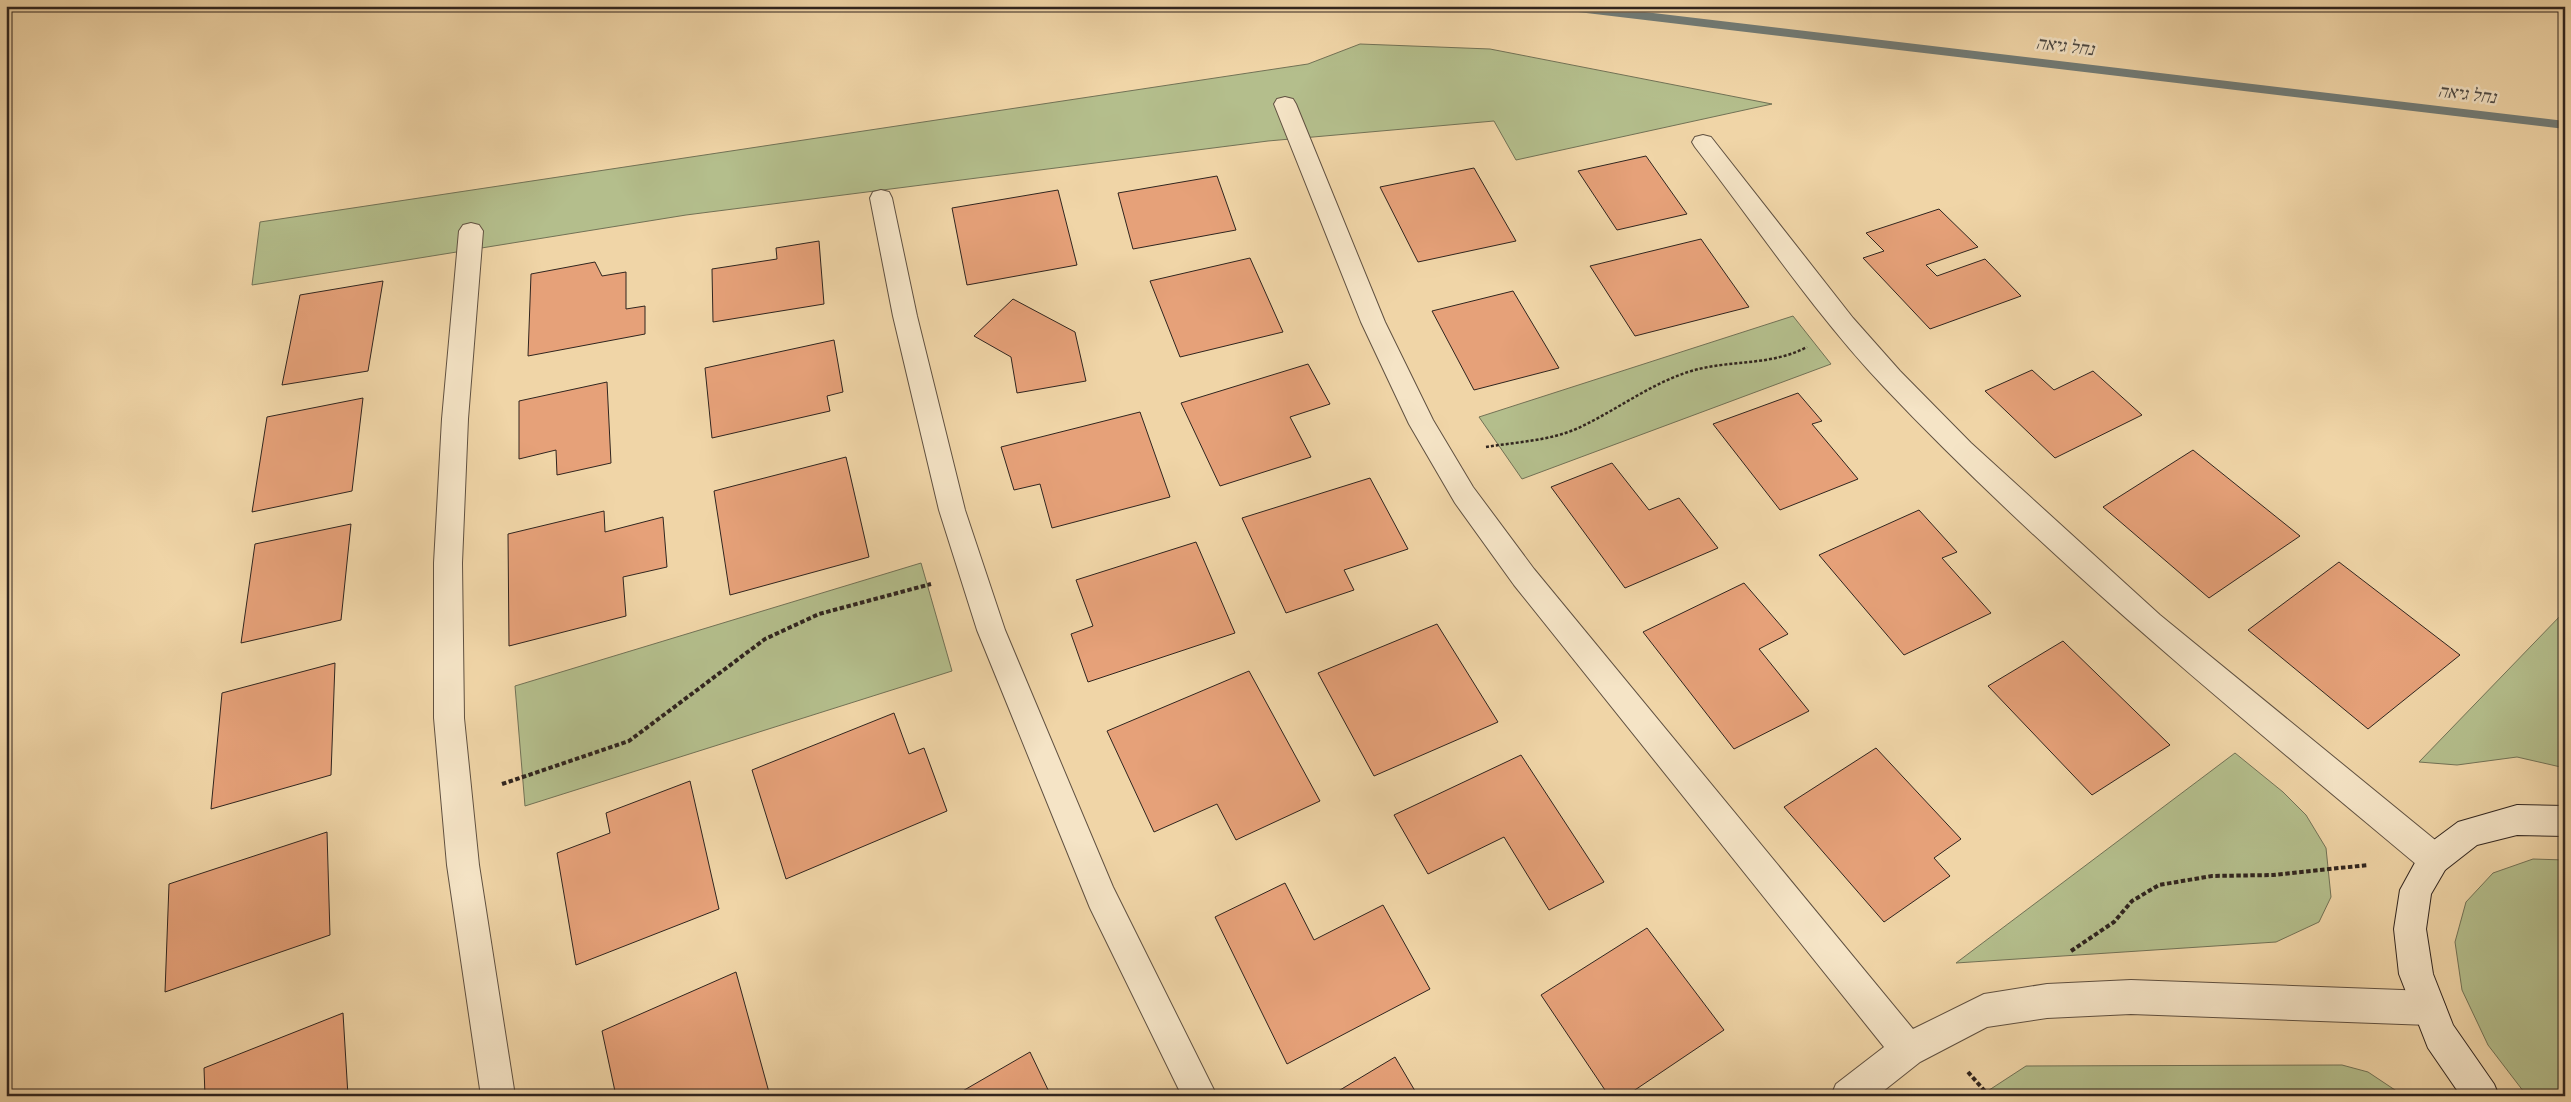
<svg xmlns="http://www.w3.org/2000/svg" width="2571" height="1102" viewBox="0 0 2571 1102" font-family="'Gentium Book Plus','Frank Ruhl Libre',serif">
<rect width="100%" height="100%" fill="#f0d5a7"/>
<filter id="stains"><feTurbulence type="fractalNoise" baseFrequency=".004" numOctaves="4"/><feColorMatrix values="0 0 0 0 .2 0 0 0 0 .09 0 0 0 0 .02 0 0 0 .5 -.17"/></filter>
<radialGradient id="worn" r=".72"><stop offset=".6" stop-color="#630" stop-opacity="0"/><stop offset="1" stop-color="#630" stop-opacity=".3"/></radialGradient>
<g fill="#b4be8c" stroke="#727256">
<polygon points="1360,44 1490,49 1772,104 1516,160 1494,121 1268,141 686,215 252,285 260,222 1308,64"/>
<polygon points="1793,316 1831,364 1522,479 1479,417"/>
<polygon points="921,563 952,671 525,806 515,686"/>
<polygon points="2563,613 2565,615 2565,768 2517,757 2457,765 2419,762"/>
<polygon points="2235,753 2283,792 2306,815 2326,848 2331,897 2319,922 2276,942 1956,963"/>
<polygon points="2533,859 2565,860 2565,1096 2527,1096 2488,1045 2462,990 2455,942 2466,902 2493,873"/>
<polygon points="2342,1065 2368,1072 2404,1096 1980,1096 2026,1066"/>
</g>
<g fill="none" stroke-linecap="round" stroke-linejoin="round">
<polygon fill="#727c77" fill-rule="evenodd" points="1555,6 1594,6 2565,121 2565,129 1561,10"/>
</g>
<g fill="#e6a179" stroke="#30251f">
<polygon points="1646,156 1687,214 1617,230 1578,171"/>
<polygon points="1474,168 1516,241 1418,262 1380,187"/>
<polygon points="1217,176 1236,230 1133,249 1118,193"/>
<polygon points="1058,190 1077,265 967,285 952,208"/>
<polygon points="1939,209 1978,247 1926,265 1937,276 1985,259 2021,296 1930,329 1863,258 1884,251 1866,233"/>
<polygon points="1701,239 1749,307 1635,336 1590,266"/>
<polygon points="819,241 824,304 713,322 712,269 777,259 776,248"/>
<polygon points="1250,258 1283,332 1180,357 1150,281"/>
<polygon points="595,262 602,276 626,272 626,309 645,306 645,334 528,356 531,274"/>
<polygon points="383,281 368,371 282,385 300,295"/>
<polygon points="1513,291 1559,368 1474,390 1432,311"/>
<polygon points="1013,299 1075,332 1086,381 1017,393 1011,357 974,336"/>
<polygon points="834,340 843,392 827,396 830,411 712,438 705,368"/>
<polygon points="1308,364 1330,404 1290,417 1311,457 1220,486 1181,403"/>
<polygon points="2032,370 2054,390 2093,371 2142,415 2055,458 1985,391"/>
<polygon points="607,382 611,463 557,475 556,450 519,459 519,401"/>
<polygon points="1798,393 1822,421 1812,424 1858,479 1780,510 1713,424"/>
<polygon points="363,398 352,491 252,512 267,417"/>
<polygon points="1140,412 1170,497 1052,528 1040,484 1014,490 1001,447"/>
<polygon points="2193,450 2300,536 2209,598 2103,507"/>
<polygon points="846,457 869,557 730,595 714,491"/>
<polygon points="1612,463 1649,510 1679,498 1718,548 1625,588 1551,487"/>
<polygon points="1370,478 1408,549 1344,570 1354,590 1286,613 1242,518"/>
<polygon points="1919,510 1957,552 1942,558 1991,613 1904,655 1819,555"/>
<polygon points="604,511 605,532 663,517 667,567 623,577 626,616 509,646 508,534"/>
<polygon points="351,524 341,620 241,643 255,544"/>
<polygon points="1196,542 1235,633 1088,682 1071,634 1093,626 1076,580"/>
<polygon points="2339,562 2460,655 2368,729 2248,630"/>
<polygon points="1744,583 1788,634 1759,649 1809,711 1734,749 1643,632"/>
<polygon points="1437,624 1498,722 1374,776 1318,673"/>
<polygon points="2063,641 2170,745 2092,795 1988,686"/>
<polygon points="335,663 331,775 211,809 222,693"/>
<polygon points="1249,671 1320,801 1236,840 1217,804 1154,832 1107,731"/>
<polygon points="894,713 909,754 924,748 947,811 786,879 752,770"/>
<polygon points="1876,748 1961,839 1934,858 1950,876 1884,922 1784,807"/>
<polygon points="1521,755 1604,882 1549,910 1504,837 1428,874 1394,815"/>
<polygon points="690,781 719,909 576,965 557,853 610,833 606,813"/>
<polygon points="327,832 330,935 165,992 169,884"/>
<polygon points="1285,883 1314,940 1383,905 1430,989 1287,1064 1215,917"/>
<polygon points="1647,928 1724,1030 1626,1096 1609,1096 1541,995"/>
<polygon points="736,972 770,1096 616,1096 602,1031"/>
<polygon points="343,1013 348,1096 205,1096 204,1068"/>
<polygon points="1030,1052 1051,1096 954,1096"/>
<polygon points="1395,1057 1418,1096 1330,1096"/>
</g>
<g fill="none" stroke-linecap="round" stroke-linejoin="round">
<g stroke="#605141" stroke-width="2">
<g id="street">
<polygon points="1285,97 1293,99 1296,104 1385,322 1433,420 1473,487 1534,569 1913,1029 1984,994 2047,984 2131,980 2429,991 2441,996 2446,1008 2441,1020 2429,1025 2131,1014 2047,1018 1987,1027 1920,1062 1877,1096 1831,1096 1836,1084 1884,1047 1514,585 1455,503 1409,424 1361,322 1274,104 1277,99"/>
<path d="M1703,135l8,2 142,181 47,53 71,72 189,172 285,233 5,11 -5,11 -11,4 -11,-4c-185,-155 -373,-308 -539,-483 -70,-74 -127,-160 -189,-240l-3,-5 3,-5z"/>
<polygon points="881,190 889,192 892,198 917,316 965,510 1005,630 1113,887 1217,1096 1182,1096 1090,908 977,630 939,510 893,316 870,198 873,192"/>
<polygon points="471,223 479,225 483,231 468,419 462,563 464,718 479,865 515,1096 481,1096 447,865 434,718 434,563 442,419 459,231 463,225"/>
</g>
</g>
<g stroke="#30251f" stroke-width="2">
<polygon id="secondary" points="2517,805 2565,806 2565,836 2517,835 2477,845 2445,870 2431,894 2426,929 2433,974 2453,1025 2494,1084 2499,1096 2461,1096 2428,1048 2399,974 2394,929 2400,890 2423,848 2458,822"/>
</g>
<path stroke="#30251f" stroke-width="2.5" stroke-dasharray="3 2" stroke-linecap="butt" d="M1486,447c30,-5 62,-6 90,-18 38,-17 72,-44 112,-57 40,-13 81,-5 119,-25"/>
<g stroke="#30251f" stroke-width="4" stroke-dasharray="4.5 2.5" stroke-linecap="butt">
<polyline points="502,784 629,741 765,639 819,614 931,584"/>
<polyline points="2071,951 2114,922 2132,901 2159,885 2212,876 2273,875 2368,865"/>
<polyline points="1968,1072 1989,1096"/>
</g>
<use href="#street" fill="#f5e4c6" fill-rule="evenodd"/>
<use href="#secondary" fill="#f5e4c6" fill-rule="evenodd"/>
</g>
<g text-anchor="middle" stroke-width="5" stroke-linejoin="round" paint-order="stroke">
<g font-size="18" font-style="italic" fill="#4c4944" stroke="#f5e4c6">
<text transform="translate(2065 46) rotate(7)" y="6">נחל גיאה</text>
<text transform="translate(2467 94) rotate(7)" y="6">נחל גיאה</text>
</g>
</g>
<rect width="2571" height="1102" fill="none" stroke="#f0d5a7" stroke-width="25"/>
<rect x="8" y="8" width="2556" height="1087" fill="none" stroke="#30251f" stroke-width="2.5"/>
<rect x="12" y="12" width="2546" height="1077" fill="none" stroke="#30251f"/>
<rect width="100%" height="100%" filter="url(#stains)"/>
<rect width="100%" height="100%" fill="url(#worn)"/>
</svg>
